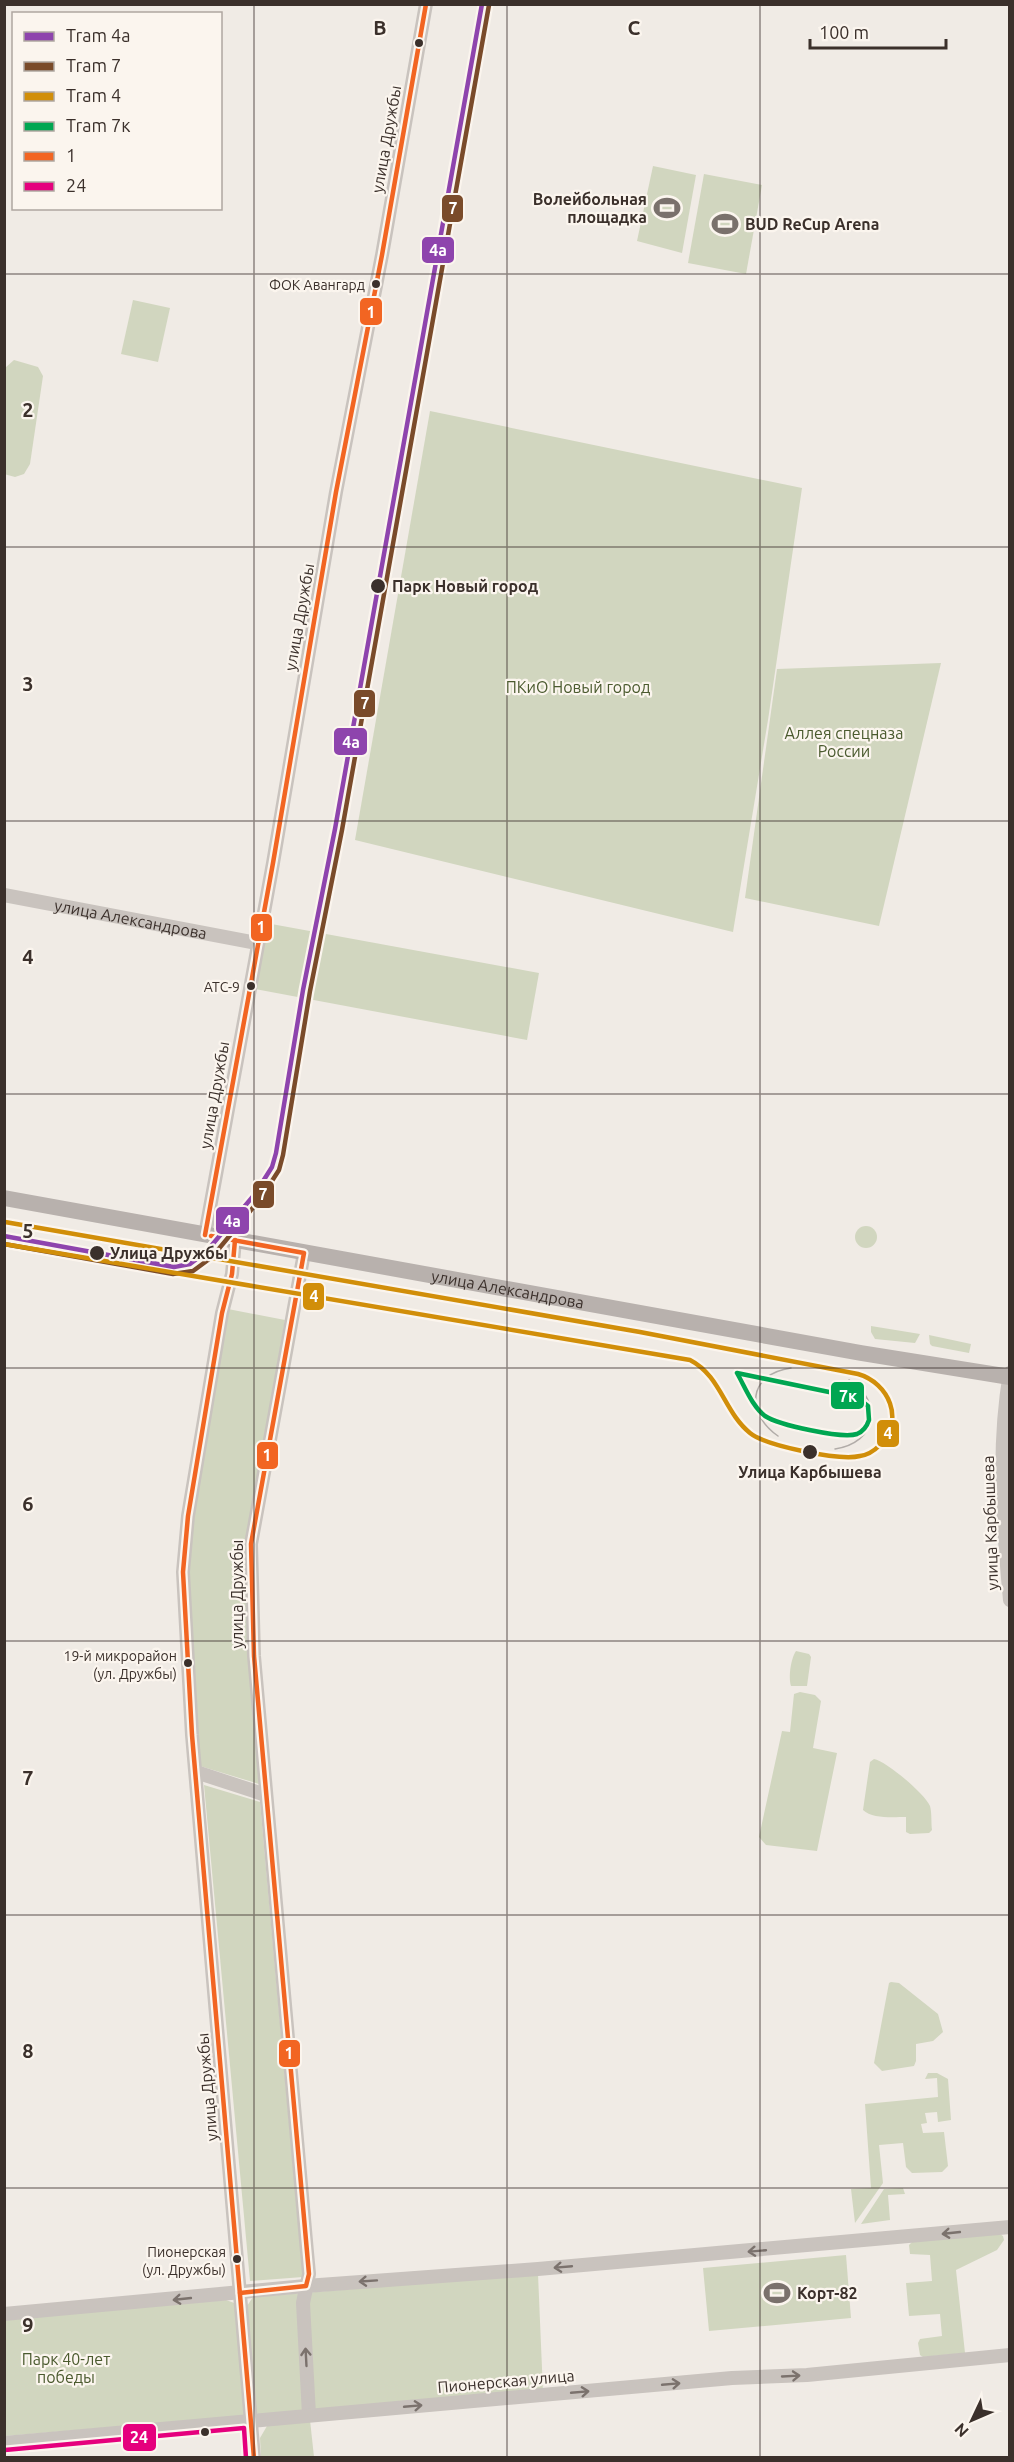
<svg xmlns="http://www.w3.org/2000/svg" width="1014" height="2462" viewBox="0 0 1014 2462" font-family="Ubuntu,sans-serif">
<rect width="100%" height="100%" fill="#f0ebe5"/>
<g fill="#d1d6bf">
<polygon points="653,166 696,175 682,253 637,241"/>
<polygon points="704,174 762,185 746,274 688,263"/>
<polygon points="133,300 170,308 158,362 121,354"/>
<polygon points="14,360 38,367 43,376 30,464 24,474 15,477 4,474 5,368"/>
<polygon points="430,411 802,488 768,720 733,932 355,840"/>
<polygon points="941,663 879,926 745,898 777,669"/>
<polygon points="266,923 539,973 527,1040 255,989"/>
<circle cx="866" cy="1237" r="11"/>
<polygon points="228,1309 285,1320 246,1544 259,1784 200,1766 188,1572 192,1516"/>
<polygon points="871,1326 920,1334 915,1343 875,1339 871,1332"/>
<polygon points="929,1335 971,1344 969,1353 932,1346 930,1344"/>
<path d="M796,1651l13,3 2,3 -4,29h-16c-3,-9 0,-28 5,-35z"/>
<polygon points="800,1692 815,1695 821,1701 813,1748 837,1753 817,1851 766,1845 759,1837 782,1731 790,1732 794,1694"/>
<path d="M874,1759c12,2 51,35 56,47 2,7 1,17 2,24l-3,3 -19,1 -4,-2v-15c-13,0 -34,2 -43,-7l7,-48z"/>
<polygon points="204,1785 260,1802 303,2277 250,2281"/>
<polygon points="891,1982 899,1983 938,2014 943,2032 933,2041 916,2044 916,2061 914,2066 882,2071 874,2063 889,1983"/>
<polygon points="928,2073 937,2073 948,2079 951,2120 938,2122 937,2112 925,2113 927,2123 921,2124 923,2133 944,2132 948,2166 942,2172 912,2173 906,2167 903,2143 879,2145 883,2183 855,2223 851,2189 871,2188 865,2104 938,2097 937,2078 925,2079"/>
<polygon points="903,2188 905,2194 888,2195 890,2220 861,2224 884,2189"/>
<polygon points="998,2233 1003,2236 1004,2240 997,2250 956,2270 965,2353 923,2357 920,2355 918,2343 920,2339 942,2336 940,2314 909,2316 906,2283 932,2281 930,2255 910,2254 909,2245 912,2242"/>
<polygon points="846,2255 851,2318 709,2331 703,2268"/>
<polygon points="538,2274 543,2392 260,2415 256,2413 247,2306 253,2297"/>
<polygon points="226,2300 237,2304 247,2416 5,2436 4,2319"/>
<polygon points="310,2420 314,2457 261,2457 260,2438 267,2426"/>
</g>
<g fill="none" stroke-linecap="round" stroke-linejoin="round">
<g stroke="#c9c3be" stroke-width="14">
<path id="s1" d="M4,895l253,48"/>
<polyline points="205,1235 273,863 336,492 382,255 426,4"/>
<polyline points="235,1240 232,1274 222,1313 188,1516 183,1572 192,1735 254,2458"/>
<polyline points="304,1253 251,1544 254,1656 307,2252 309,2274 303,2303 309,2415"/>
<path d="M1010,1373c-13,75 -7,152 0,227"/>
<polyline points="196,1772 266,1795"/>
<polyline points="4,2314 306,2286 538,2269 1010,2227"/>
<polyline points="4,2443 732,2378 807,2375 1010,2355"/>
</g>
<path stroke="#b8b1ad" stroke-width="16" id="s2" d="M4,1198l857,155 149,24"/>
<g stroke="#b1aca8" stroke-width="1.5">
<path d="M778,1436c-33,-23 -30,-62 13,-68"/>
<path d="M835,1449c41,-6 50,-46 14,-69"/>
</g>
<g stroke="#fbf5ee" stroke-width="9">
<g id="bus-1">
<polyline points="205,1235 273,863 336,492 382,255 426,4"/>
<polyline points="211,1236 304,1253 251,1544 254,1656 309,2274 306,2286 240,2293"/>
<polyline points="235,1240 232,1274 222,1313 188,1516 183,1572 192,1735 254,2458"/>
</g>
</g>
<g stroke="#fbf5ee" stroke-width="9">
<polyline id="bus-2" points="5,2450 244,2428 246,2458"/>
</g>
<use href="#bus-1" stroke="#f26522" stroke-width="4.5"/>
<use href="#bus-2" stroke="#e5007d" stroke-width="4.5"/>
<g stroke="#fbf5ee" stroke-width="9">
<polyline id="tram-1" points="4,1236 174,1267 190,1264 206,1252 255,1194 272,1167 276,1153 303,990 335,829 482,4"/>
</g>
<g stroke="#fbf5ee" stroke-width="9">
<polyline id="tram-2" points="4,1244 173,1274 193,1271 212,1257 261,1198 279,1170 283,1155 310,991 342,830 489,5"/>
</g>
<g stroke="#fbf5ee" stroke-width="9">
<path id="tram-3" d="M4,1244l686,116c31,16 34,52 60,73 16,13 90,28 110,23 8,-1 15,-6 20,-11 25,-25 9,-62 -22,-71l-218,-42 -635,-110"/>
</g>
<g stroke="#fbf5ee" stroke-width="9">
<path id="tram-4" d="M737,1373l121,25 10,8 1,14c-2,6 -5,11 -12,14 -15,5 -78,-9 -92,-18 -13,-10 -20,-29 -28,-43z"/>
</g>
<use href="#tram-1" stroke="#8e44ad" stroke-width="4.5"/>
<use href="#tram-2" stroke="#7a4b2a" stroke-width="4.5"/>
<use href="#tram-3" stroke="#d18e09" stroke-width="4.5"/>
<use href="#tram-4" stroke="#00a651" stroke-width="4.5"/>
</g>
<defs><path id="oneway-shaft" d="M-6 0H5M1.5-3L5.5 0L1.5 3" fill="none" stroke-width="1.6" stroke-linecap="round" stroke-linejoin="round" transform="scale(1.5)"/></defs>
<g stroke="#7b726d">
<use href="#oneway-shaft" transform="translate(951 2233) rotate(174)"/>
<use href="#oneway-shaft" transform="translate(757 2251) rotate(175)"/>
<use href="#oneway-shaft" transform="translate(563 2267) rotate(175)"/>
<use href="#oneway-shaft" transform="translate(368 2281) rotate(176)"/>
<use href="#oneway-shaft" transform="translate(182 2299) rotate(174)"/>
<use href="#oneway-shaft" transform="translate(306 2357) rotate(-93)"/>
<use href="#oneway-shaft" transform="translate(791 2376) rotate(-3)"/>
<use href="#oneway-shaft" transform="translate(671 2384) rotate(-5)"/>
<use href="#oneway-shaft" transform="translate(580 2392) rotate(-5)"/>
<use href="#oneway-shaft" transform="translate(413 2406) rotate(-5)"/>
</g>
<path fill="none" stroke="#3b302b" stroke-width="1.5" stroke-opacity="0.55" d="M254,4v2454M507,4v2454M760,4v2454M4,274h1006M4,547h1006M4,821h1006M4,1094h1006M4,1368h1006M4,1641h1006M4,1915h1006M4,2188h1006"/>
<defs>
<g id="stadium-bare" transform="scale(2.07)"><path d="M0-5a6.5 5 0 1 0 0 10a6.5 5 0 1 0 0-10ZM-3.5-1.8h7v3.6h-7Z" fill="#7a716c" stroke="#fbf5ee" stroke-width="2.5" paint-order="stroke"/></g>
</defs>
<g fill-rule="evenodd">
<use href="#stadium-bare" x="667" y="208"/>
<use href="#stadium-bare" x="725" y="224"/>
<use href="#stadium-bare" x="777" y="2293"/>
</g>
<g fill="#3b302b" stroke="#fbf5ee" stroke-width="2">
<circle cx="419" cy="43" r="5"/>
<circle cx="376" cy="284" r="5"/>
<circle cx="378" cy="586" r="8"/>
<circle cx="251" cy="986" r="5"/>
<circle cx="97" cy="1253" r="8"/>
<circle cx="810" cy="1452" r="8"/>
<circle cx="188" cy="1663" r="5"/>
<circle cx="237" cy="2259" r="5"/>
<circle cx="205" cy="2432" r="5"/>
</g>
<g text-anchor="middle" stroke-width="4.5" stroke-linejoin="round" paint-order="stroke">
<g font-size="14" fill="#3b302b" stroke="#fbf5ee" text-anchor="end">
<text x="365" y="290">ФОК Авангард</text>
<text x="240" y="992">АТС-9</text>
<text x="177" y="1661">19-й микрорайон<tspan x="177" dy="18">(ул. Дружбы)</tspan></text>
<text x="226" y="2257">Пионерская<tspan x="226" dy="18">(ул. Дружбы)</tspan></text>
</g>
<g font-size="16" fill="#3b302b" stroke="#fbf5ee">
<text transform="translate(386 139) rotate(-80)" y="6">улица Дружбы</text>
<text transform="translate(299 617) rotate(-80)" y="6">улица Дружбы</text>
<text dy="6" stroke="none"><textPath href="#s1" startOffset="129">улица Александрова</textPath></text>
<text transform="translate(214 1095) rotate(-80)" y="6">улица Дружбы</text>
<text dy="6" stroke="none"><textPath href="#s2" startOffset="512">улица Александрова</textPath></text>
<text transform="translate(990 1523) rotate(-92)" y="6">улица Карбышева</text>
<text transform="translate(237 1594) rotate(-90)" y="6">улица Дружбы</text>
<text transform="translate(207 2087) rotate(-95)" y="6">улица Дружбы</text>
<text transform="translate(506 2381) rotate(-5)" y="6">Пионерская улица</text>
</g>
<g font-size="16" font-weight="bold" fill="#3b302b" stroke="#fbf5ee" text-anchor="start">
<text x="647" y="205" text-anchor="end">Волейбольная<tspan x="647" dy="18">площадка</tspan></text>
<text x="745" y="230">BUD ReCup Arena</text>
<text x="797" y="2299">Корт-82</text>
</g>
<g font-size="16" font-weight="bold" fill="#3b302b" stroke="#fbf5ee" text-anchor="start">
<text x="392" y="592">Парк Новый город</text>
<text x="110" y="1259">Улица Дружбы</text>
<text x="810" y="1478" text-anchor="middle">Улица Карбышева</text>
</g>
<g font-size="16" fill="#4a5a2e" stroke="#fbf5ee">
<text x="578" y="693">ПКиО Новый город</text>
<text x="844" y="739">Аллея спецназа<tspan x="844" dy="18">России</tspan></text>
<text x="66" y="2365">Парк 40-лет<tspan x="66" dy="18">победы</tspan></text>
</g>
</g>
<g font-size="20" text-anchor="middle" font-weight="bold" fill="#3b302b" stroke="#fbf5ee" stroke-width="4.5" stroke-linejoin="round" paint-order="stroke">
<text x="380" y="35">B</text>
<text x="634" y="35">C</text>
<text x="28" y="417">2</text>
<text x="28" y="691">3</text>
<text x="28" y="964">4</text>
<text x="28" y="1238">5</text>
<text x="28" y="1511">6</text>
<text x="28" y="1785">7</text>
<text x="28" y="2058">8</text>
<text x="28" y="2332">9</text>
</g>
<g stroke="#fbf5ee" stroke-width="2">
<rect x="441" y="194" width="23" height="29" rx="6" fill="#7a4b2a"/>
<rect x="421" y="236" width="34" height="28" rx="6" fill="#8e44ad"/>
<rect x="359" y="297" width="24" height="29" rx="6" fill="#f26522"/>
<rect x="353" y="689" width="23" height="29" rx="6" fill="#7a4b2a"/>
<rect x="333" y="727" width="35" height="29" rx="6" fill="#8e44ad"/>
<rect x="250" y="913" width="23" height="29" rx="6" fill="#f26522"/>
<rect x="252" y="1180" width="23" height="29" rx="6" fill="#7a4b2a"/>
<rect x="215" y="1206" width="35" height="29" rx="6" fill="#8e44ad"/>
<rect x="302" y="1282" width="23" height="29" rx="6" fill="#d18e09"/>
<rect x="830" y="1381" width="35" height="29" rx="6" fill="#00a651"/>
<rect x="876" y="1419" width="24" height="29" rx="6" fill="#d18e09"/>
<rect x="256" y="1441" width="23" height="29" rx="6" fill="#f26522"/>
<rect x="278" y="2039" width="23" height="29" rx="6" fill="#f26522"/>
<rect x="122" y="2423" width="35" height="29" rx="6" fill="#e5007d"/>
</g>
<g font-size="16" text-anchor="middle" font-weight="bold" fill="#fff">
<text x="453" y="214">7</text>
<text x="438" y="256">4а</text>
<text x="371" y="318">1</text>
<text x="365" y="709">7</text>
<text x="351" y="748">4а</text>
<text x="261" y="933">1</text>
<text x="263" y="1200">7</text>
<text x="232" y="1227">4а</text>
<text x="314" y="1302">4</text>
<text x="848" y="1402">7к</text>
<text x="888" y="1439">4</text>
<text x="267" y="1461">1</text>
<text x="289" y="2059">1</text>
<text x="139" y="2443">24</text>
</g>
<rect width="1014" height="2462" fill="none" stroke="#3b302b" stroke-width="12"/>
<rect x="12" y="12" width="210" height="198" fill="#fbf5ee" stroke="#aea6a0" stroke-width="1.5"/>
<rect x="24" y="32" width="30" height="9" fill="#8e44ad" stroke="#aea6a0" stroke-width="1.5"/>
<text x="66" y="42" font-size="18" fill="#3b302b">Tram 4а</text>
<rect x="24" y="62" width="30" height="9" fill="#7a4b2a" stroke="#aea6a0" stroke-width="1.5"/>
<text x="66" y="72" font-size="18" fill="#3b302b">Tram 7</text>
<rect x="24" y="92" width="30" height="9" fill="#d18e09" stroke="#aea6a0" stroke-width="1.5"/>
<text x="66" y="102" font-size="18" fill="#3b302b">Tram 4</text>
<rect x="24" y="122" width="30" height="9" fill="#00a651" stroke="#aea6a0" stroke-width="1.5"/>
<text x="66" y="132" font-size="18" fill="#3b302b">Tram 7к</text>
<rect x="24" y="152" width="30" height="9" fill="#f26522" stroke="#aea6a0" stroke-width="1.5"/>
<text x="66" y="162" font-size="18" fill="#3b302b">1</text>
<rect x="24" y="182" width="30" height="9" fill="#e5007d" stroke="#aea6a0" stroke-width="1.5"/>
<text x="66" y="192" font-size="18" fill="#3b302b">24</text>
<g transform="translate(972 2420) rotate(226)" stroke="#fbf5ee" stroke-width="4.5" paint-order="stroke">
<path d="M0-4.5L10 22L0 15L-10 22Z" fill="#3b302b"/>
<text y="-9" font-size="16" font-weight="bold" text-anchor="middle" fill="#3b302b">N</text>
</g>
<path d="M810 39v9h136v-9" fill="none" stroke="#3b302b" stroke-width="3"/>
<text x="819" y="39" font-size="18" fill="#3b302b" stroke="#fbf5ee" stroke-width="4.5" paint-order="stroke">100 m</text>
</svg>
